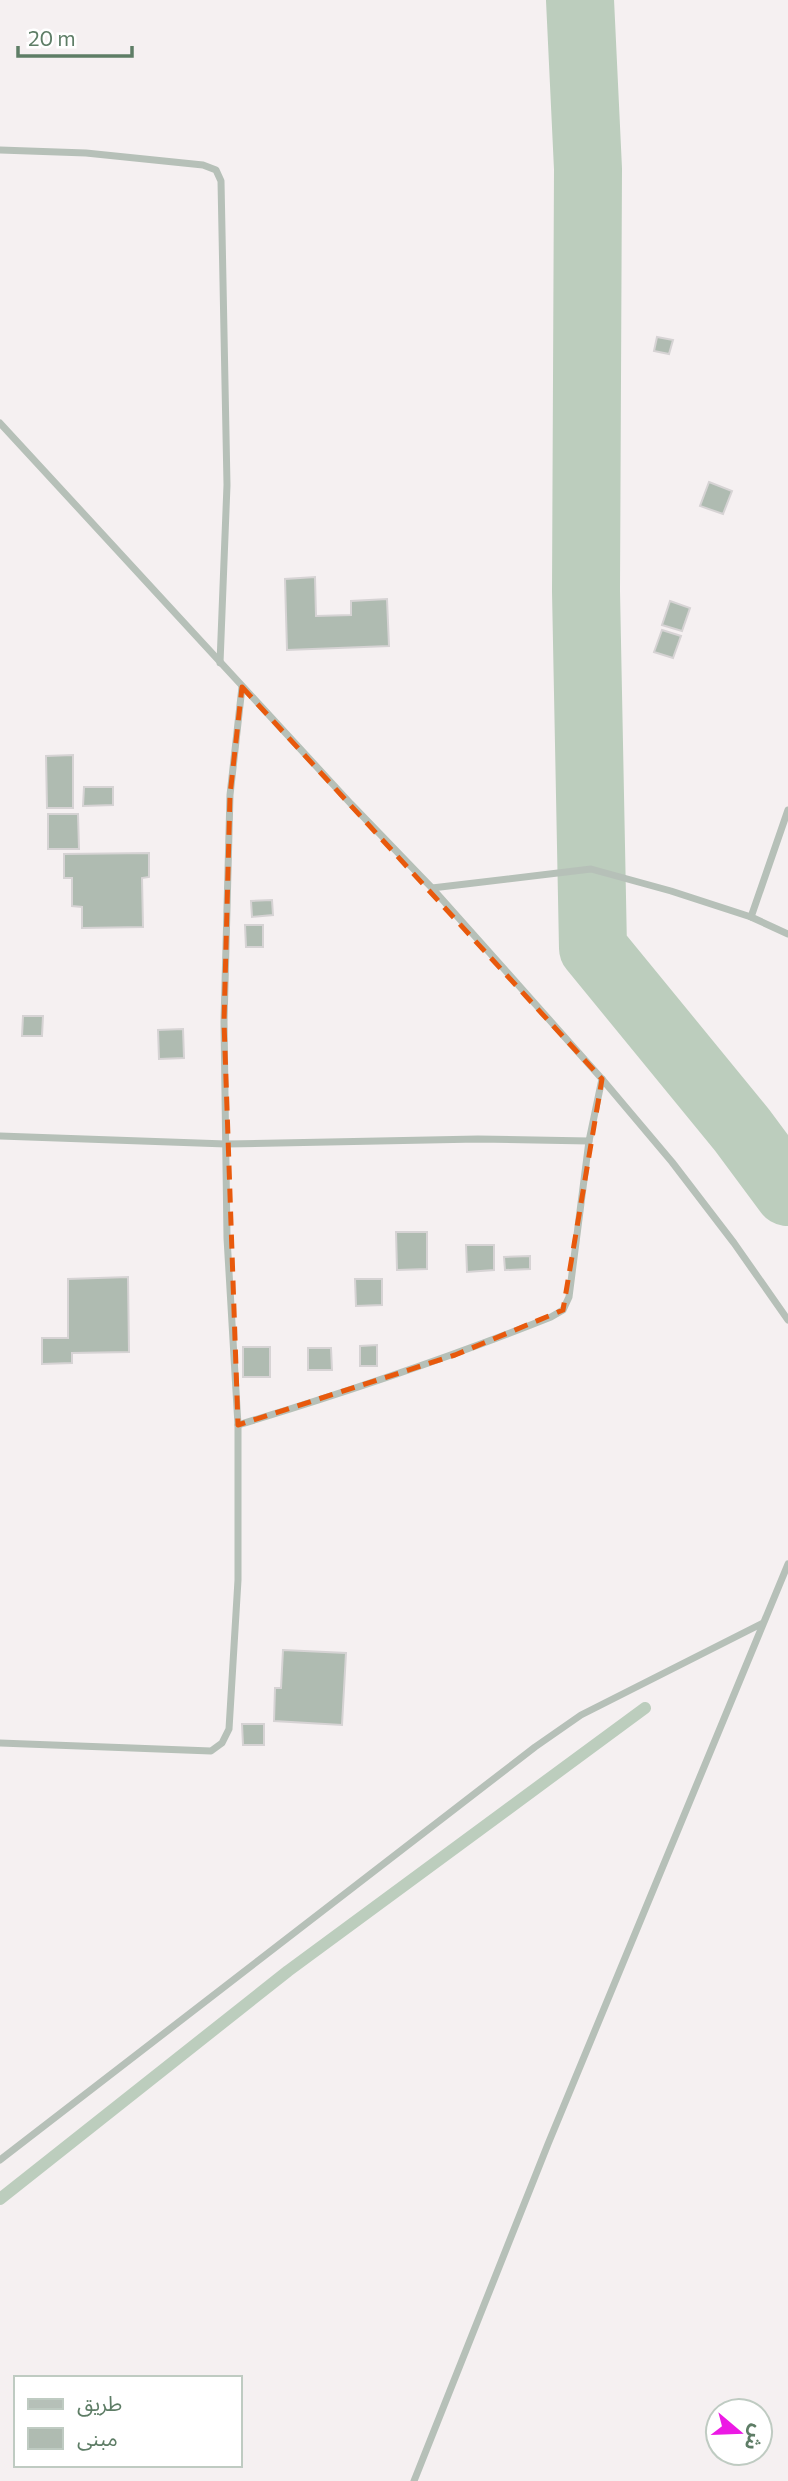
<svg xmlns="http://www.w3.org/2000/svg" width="788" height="2481" viewBox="0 0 788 2481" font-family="Commissioner,'Noto Sans Arabic',sans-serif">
<rect width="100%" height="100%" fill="#f5f0f1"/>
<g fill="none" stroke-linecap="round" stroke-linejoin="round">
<polyline stroke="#bccdbd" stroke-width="12" points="0,2199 288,1971 645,1708"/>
<polyline stroke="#bccdbd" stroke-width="68" points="580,0 588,169 586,591 593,948 742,1130 788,1192"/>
</g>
<g fill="#afbbb1" stroke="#d6d3d4" stroke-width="2">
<polygon points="657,337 673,340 669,354 654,351"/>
<polygon points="709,482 732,491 723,514 700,506"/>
<polygon points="315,577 316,616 351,615 351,601 387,599 389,646 287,650 285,579"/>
<polygon points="670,601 690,608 682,631 662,625"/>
<polygon points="662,630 681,636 673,658 654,652"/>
<polygon points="73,755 73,808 47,808 46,756"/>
<polygon points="84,787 113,787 113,805 83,806"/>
<polygon points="48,814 78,814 79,849 48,849"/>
<polygon points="149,853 149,877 142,878 143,927 82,928 82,907 72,906 72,878 64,878 64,854"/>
<polygon points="272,900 273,915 252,917 251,901"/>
<polygon points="245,925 263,925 263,947 246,947"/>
<polygon points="23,1016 43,1016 42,1036 22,1036"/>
<polygon points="183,1029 184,1058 159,1059 158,1030"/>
<polygon points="396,1232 427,1232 427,1269 397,1270"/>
<polygon points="466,1245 494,1245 494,1270 467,1272"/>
<polygon points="530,1256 530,1269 505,1270 504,1257"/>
<polygon points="128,1277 129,1352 72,1353 72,1363 42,1364 42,1338 68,1338 68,1279"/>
<polygon points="355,1279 382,1279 382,1305 356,1306"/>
<polygon points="377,1345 377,1366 360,1366 360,1346"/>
<rect x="243" y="1347" width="27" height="30"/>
<polygon points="308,1348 331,1348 332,1370 308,1370"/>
<polygon points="283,1650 346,1653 342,1725 274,1721 275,1688 281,1688"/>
<polygon points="242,1724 264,1724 264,1745 243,1745"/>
</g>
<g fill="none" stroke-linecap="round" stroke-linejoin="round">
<g stroke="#b6c0b8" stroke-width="7">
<polyline points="0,150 86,153 203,165 216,170 221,181 227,485 220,663"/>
<polyline points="0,423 351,804 432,888 602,1079 672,1162 734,1243 788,1320"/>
<polyline points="432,888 591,869 671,891 751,917 788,934"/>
<polyline points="751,917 788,810"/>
<polyline points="0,1136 226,1144 478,1139 589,1141"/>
<path d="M238,1425c106,-32 210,-67 313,-108l12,-7 6,-13 20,-156 13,-62"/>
<polyline points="0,1743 211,1751 222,1743 229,1729 238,1580 238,1425 227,1238 224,1022 230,795 242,687"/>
<polyline points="0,2160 535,1747 581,1715 761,1624"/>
<polyline points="414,2481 548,2144 788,1564"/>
</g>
</g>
<path fill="none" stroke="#e8590c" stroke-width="5" stroke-dasharray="14 9" stroke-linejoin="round" d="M242,687l360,392 -39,231 -108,45 -217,70 -14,-403 6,-227z"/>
<rect x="14" y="2376" width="228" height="91" fill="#ffffff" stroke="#bfcbc2" stroke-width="2"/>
<rect x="28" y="2399" width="35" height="10" fill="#b6c0b8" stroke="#bfcbc2" stroke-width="2"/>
<text x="77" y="2411" font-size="21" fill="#5e7d66">طريق</text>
<rect x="28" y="2428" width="35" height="21" fill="#afbbb1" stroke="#bfcbc2" stroke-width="2"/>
<text x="77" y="2446" font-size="21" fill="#5e7d66">مبنى</text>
<g transform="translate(739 2432) rotate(109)"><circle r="33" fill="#ffffff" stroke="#bfcbc2" stroke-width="2"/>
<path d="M0-5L12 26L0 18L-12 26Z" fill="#ec19e4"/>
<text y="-10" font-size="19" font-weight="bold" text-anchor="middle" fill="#5e7d66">ش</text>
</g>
<path d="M18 46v10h114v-10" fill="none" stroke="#5e7d66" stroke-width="3.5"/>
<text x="28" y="46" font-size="21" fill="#5e7d66" stroke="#ffffff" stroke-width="5" paint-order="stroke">20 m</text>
</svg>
